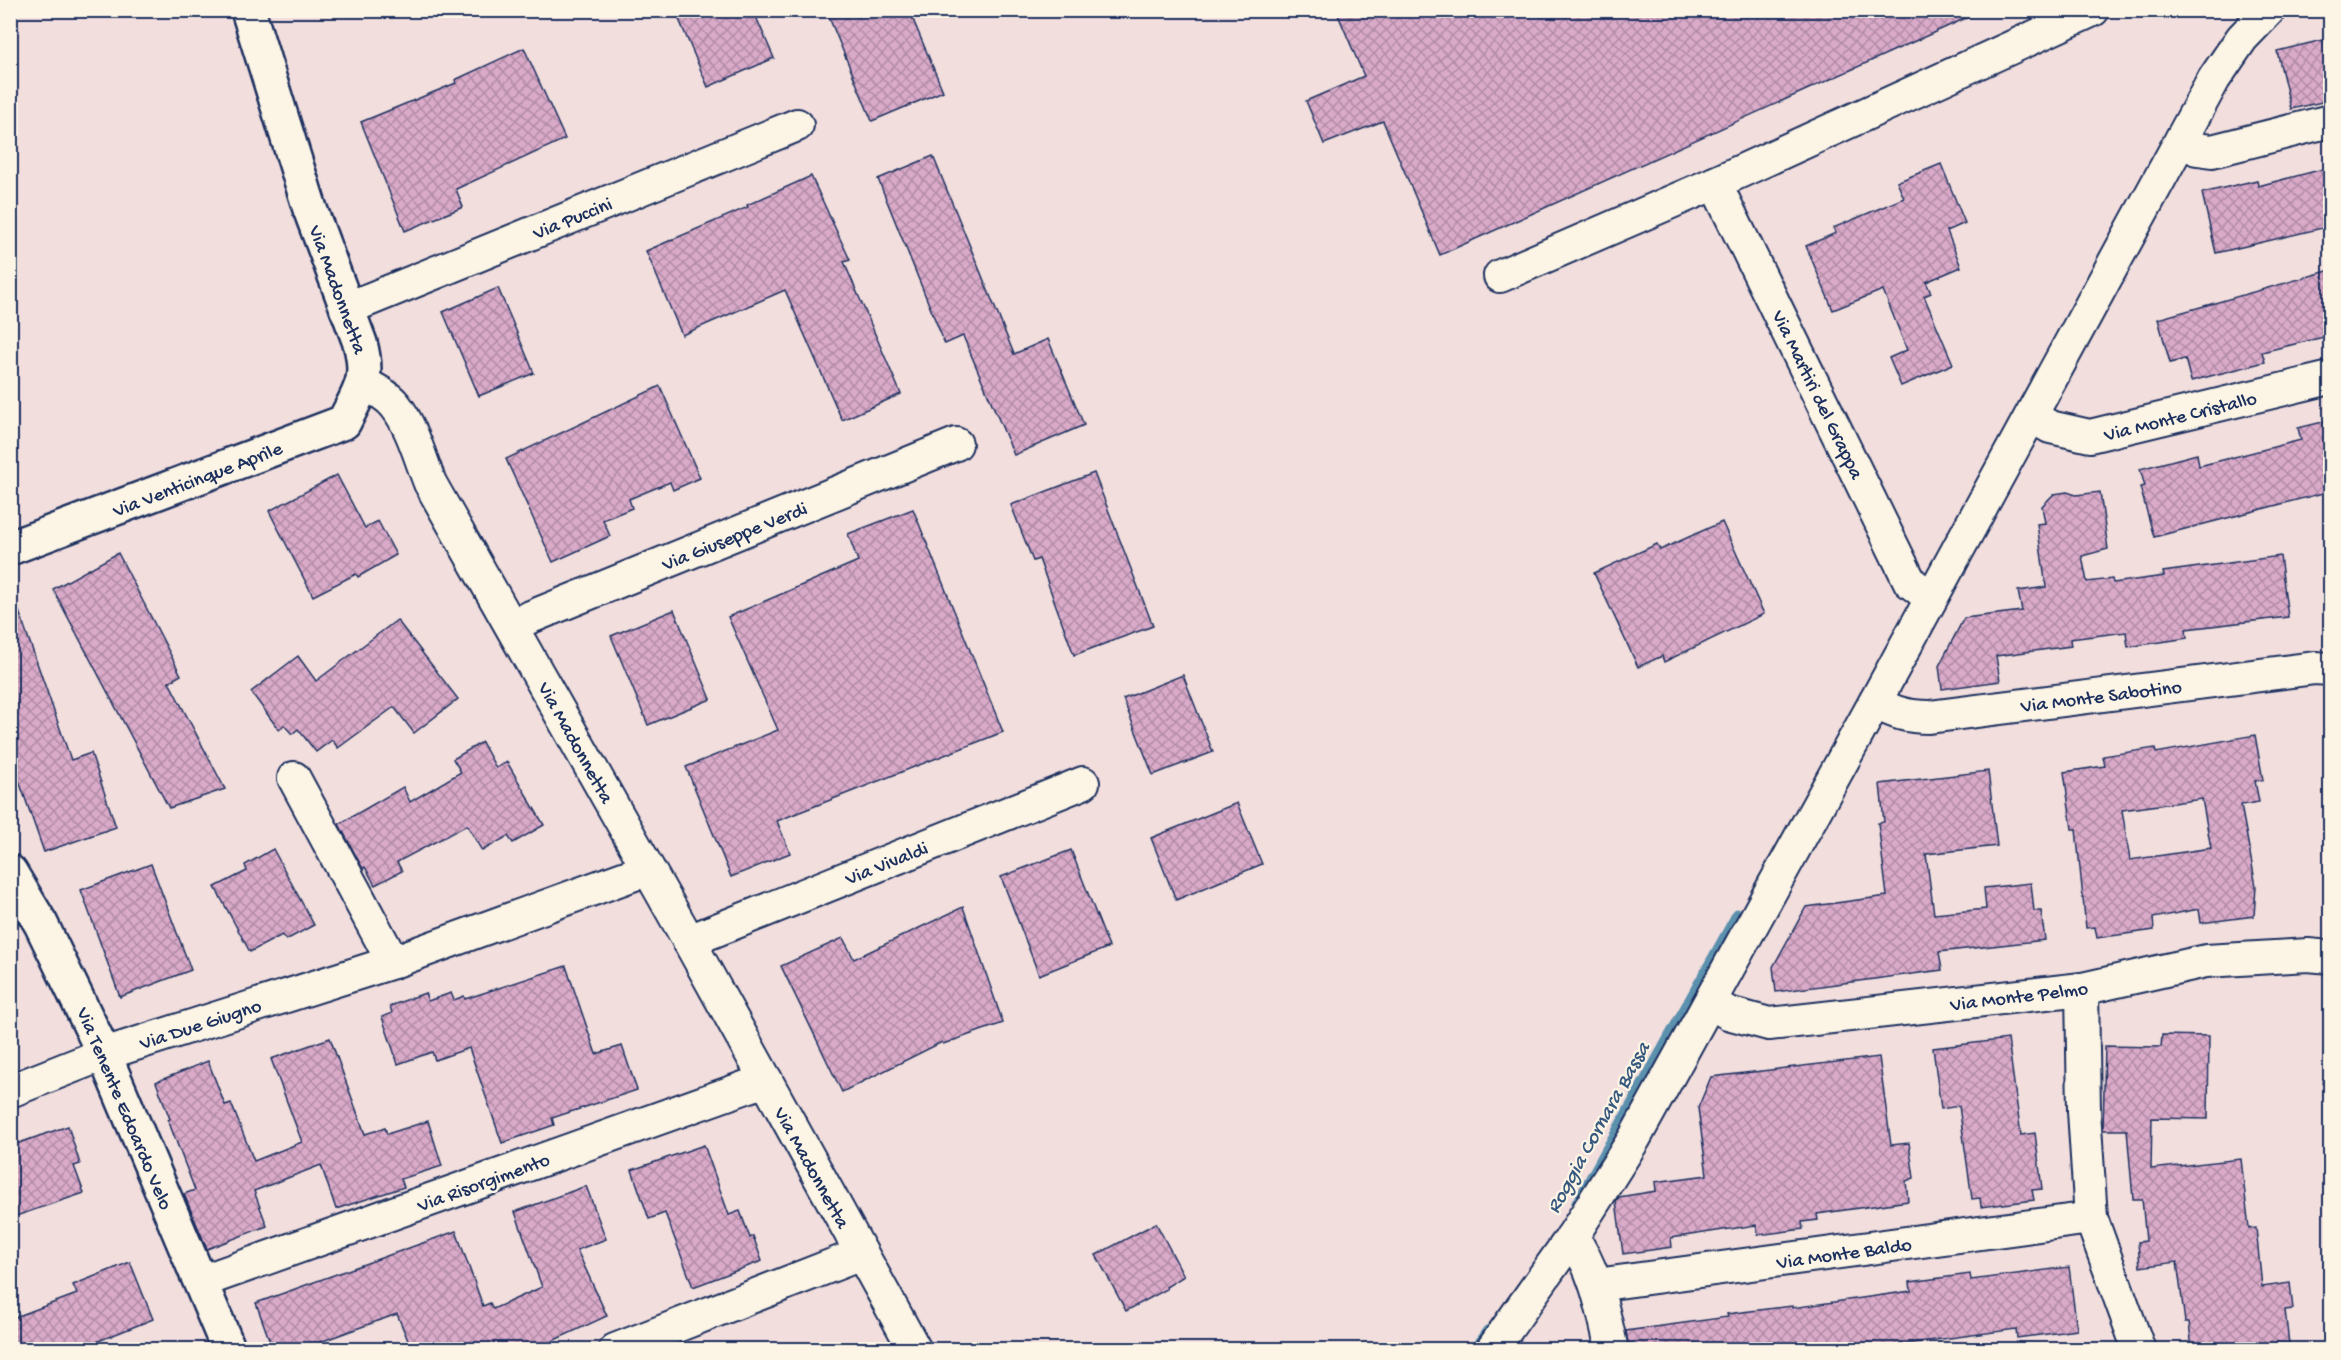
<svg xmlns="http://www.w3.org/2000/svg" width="2341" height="1360" viewBox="0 0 2341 1360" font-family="'Gochi Hand',sans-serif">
<defs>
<pattern id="building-cross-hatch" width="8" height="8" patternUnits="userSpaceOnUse" patternTransform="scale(1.5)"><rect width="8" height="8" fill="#daaac9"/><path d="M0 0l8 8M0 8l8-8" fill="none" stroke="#b08ba6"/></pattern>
</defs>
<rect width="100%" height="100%" fill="#f2dedd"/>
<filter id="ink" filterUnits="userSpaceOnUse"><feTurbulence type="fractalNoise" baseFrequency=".0167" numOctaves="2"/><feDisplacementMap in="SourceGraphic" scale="12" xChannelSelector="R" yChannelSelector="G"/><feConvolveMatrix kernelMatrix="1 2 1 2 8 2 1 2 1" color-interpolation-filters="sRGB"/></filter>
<g filter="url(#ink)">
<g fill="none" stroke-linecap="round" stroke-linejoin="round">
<g stroke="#5b91ae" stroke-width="9">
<polyline points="1576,1203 1737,913"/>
<polyline points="1473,1350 1487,1330"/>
</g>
</g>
<g fill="url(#building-cross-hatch)" stroke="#1b2f5e" stroke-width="1.5" fill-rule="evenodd">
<polygon points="675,10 753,10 774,58 708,87"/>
<polygon points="826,10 909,10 943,91 872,121"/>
<polygon points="1336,10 1984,10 1440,255 1383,121 1324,144 1306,101 1364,76"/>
<polygon points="2331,38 2331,100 2291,109 2277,51"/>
<polygon points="524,48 565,139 456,189 463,207 405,231 361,122 456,83 455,80"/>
<polygon points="933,156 1014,354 1048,339 1084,425 1014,455 963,336 945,344 878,179"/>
<polygon points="1941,164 1965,223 1947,231 1961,267 1926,282 1931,293 1924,296 1953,364 1901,386 1889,358 1907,350 1883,290 1833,310 1806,246 1836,233 1833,228 1904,198 1897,182"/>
<polygon points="2331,167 2331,226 2216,253 2202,193 2257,180 2258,186"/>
<polygon points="811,176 850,260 844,262 901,394 842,420 785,290 682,335 646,251 748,207 747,205"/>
<polygon points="2331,270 2331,330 2323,332 2324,337 2262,352 2265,362 2191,381 2185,359 2170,363 2158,319"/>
<polygon points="498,288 534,373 479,396 443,312"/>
<polygon points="660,386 700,478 673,490 670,482 629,499 632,508 603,520 610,536 553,562 506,459"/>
<polygon points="2331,420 2331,491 2154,537 2140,487 2145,486 2140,469 2197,454 2199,466 2301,440 2298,428"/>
<polygon points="1094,473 1153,626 1074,655 1039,559 1033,561 1011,505"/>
<polygon points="337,475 365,528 378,521 396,555 358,577 356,574 313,596 269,511"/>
<polygon points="2067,492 2076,495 2100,492 2108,549 2082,556 2087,582 2112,579 2113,583 2164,576 2163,572 2280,556 2288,617 2186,629 2187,638 2128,647 2126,632 2070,639 2071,646 1996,656 2000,681 1942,689 1939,666 1964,618 2022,611 2018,591 2046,587 2037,524 2045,523 2042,506 2054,494"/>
<polygon points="913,509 1003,732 777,821 790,853 731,877 686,767 778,730 728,617 858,561 848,534"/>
<polygon points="1722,522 1764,614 1664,662 1662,656 1638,667 1594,573 1657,544 1660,550"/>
<polygon points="118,553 181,675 169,682 225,789 169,808 53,589"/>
<polygon points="14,597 71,760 91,753 116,827 44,852 10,755 10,598"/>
<polygon points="674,610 711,699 648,725 611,636"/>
<polygon points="397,620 458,699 414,733 394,707 338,748 332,740 316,752 298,729 292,734 284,725 279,730 251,692 298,656 316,681"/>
<polygon points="1183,675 1213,752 1153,775 1123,699"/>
<path d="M2255,735l8,45 -8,1 4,21 -18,3 15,81 -2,30 -53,7 -2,-14 -46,9 1,12 -57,8 -2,-11 -9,1 -10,-99h-4l-8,-57 41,-6 -2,-10 52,-8 1,5zM2202,799l9,49 -81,12 -8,-50z"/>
<polygon points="482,742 496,768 507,762 544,825 513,843 508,836 482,851 467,825 397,862 402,871 375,885 365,867 363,869 339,824 403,787 410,802 461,772 453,759"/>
<polygon points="1988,771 1997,846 1926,854 1934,914 1986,909 1984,888 2031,883 2034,911 2041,911 2045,940 1939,952 1942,970 1776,992 1773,967 1806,907 1887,896 1878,823 1884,822 1880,784"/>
<polygon points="1237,803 1262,864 1176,900 1151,838"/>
<polygon points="273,849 314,925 286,940 282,935 250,952 215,887 247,871 245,865"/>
<polygon points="1071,850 1109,947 1039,975 1001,877"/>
<polygon points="151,864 191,970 120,997 81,890"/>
<polygon points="963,907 1003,1023 943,1044 942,1042 842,1092 781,966 843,938 854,959"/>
<polygon points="566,966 596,1054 622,1046 637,1090 552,1118 554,1125 502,1143 469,1048 435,1060 432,1052 398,1064 382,1017 392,1013 390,1006 425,993 428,1001 451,993 454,1000 464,996 465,999"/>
<polygon points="2162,1035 2209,1036 2208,1119 2152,1118 2151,1169 2241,1159 2249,1229 2256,1228 2262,1287 2290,1283 2293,1309 2285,1310 2289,1344 2284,1345 2285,1350 2192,1350 2189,1322 2185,1322 2177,1262 2140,1267 2138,1242 2146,1241 2142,1199 2133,1199 2127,1130 2103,1130 2105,1046 2161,1047"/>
<polygon points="330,1038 365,1134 385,1128 387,1134 428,1121 442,1166 401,1179 404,1187 336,1209 321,1165 254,1191 267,1226 207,1249 184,1194 195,1190 168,1120 170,1119 156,1082 208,1061 225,1105 231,1103 254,1161 302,1142 271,1059"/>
<polygon points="2008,1039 2021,1135 2035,1133 2042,1189 2032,1190 2034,1200 1981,1207 1980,1198 1972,1199 1959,1106 1941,1109 1933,1048"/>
<polygon points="1879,1057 1891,1145 1909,1143 1914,1178 1906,1181 1908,1201 1817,1214 1818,1220 1802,1222 1803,1229 1758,1235 1756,1225 1671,1238 1672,1247 1623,1254 1616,1201 1619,1197 1656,1191 1655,1182 1707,1175 1698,1108 1711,1077"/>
<polygon points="68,1126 80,1164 74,1166 84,1193 10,1218 10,1146"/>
<polygon points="704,1145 729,1215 740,1211 750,1238 753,1236 762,1261 693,1287 665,1213 649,1219 632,1170"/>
<polygon points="586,1186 606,1239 577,1250 607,1316 533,1350 412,1350 397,1314 298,1350 273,1350 256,1303 456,1231 483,1306 490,1303 493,1309 542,1287 515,1212"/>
<polygon points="1156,1223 1184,1276 1166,1287 1167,1289 1126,1311 1096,1255"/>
<polygon points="130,1262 153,1319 76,1350 10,1350 10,1319 77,1294 73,1285"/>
<polygon points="2069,1267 2077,1330 2017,1338 2016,1329 1861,1350 1629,1350 1626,1331 1728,1317 1727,1314 1792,1306 1792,1308 1911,1291 1910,1282 1970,1274 1971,1280"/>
</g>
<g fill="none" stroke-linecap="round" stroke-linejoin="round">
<g stroke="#1b2f5e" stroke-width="36">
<g id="street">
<polyline points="2182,138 2197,149 2212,151 2330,121"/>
<polyline points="1715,183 1910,582 1931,598"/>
<polyline points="1500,276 1715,183 2093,10"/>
<polyline points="346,309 797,125"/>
<path d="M364,384c11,5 23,11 31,21 17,21 25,53 35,78l259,458 226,409"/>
<polyline points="2031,416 2050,427 2090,436 2330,378"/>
<polyline points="511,625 956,444"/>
<path d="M1875,702c19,11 33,15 54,15l386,-49 15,1"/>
<polyline points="294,778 393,962"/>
<polyline points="689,941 1083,783"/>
<polyline points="2082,989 2084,1111 2091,1218 2139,1350"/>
<polyline points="1710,1002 1728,1013 1769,1024 2082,989 2206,961 2308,955 2330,957"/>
<polyline points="10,1091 104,1054 393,962 648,869"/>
<path d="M1572,1237c24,33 31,74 40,113"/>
<polyline points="200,1282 766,1080"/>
<polyline points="1596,1285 2091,1218"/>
<polyline points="615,1350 861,1254"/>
<polyline points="1492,1350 1572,1237 1634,1139 1875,702 2214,79 2242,38 2269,10"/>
</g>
</g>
<g stroke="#1b2f5e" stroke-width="38">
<g id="secondary">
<path d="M10,548l334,-126c16,-32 26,-42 16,-79l-50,-134 -62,-199"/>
<polyline points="10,872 41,924 104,1054 229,1350"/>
</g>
</g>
<use href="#street" stroke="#fcf5e5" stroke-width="32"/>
<use href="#secondary" stroke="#fcf5e5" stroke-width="33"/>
</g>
</g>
<g text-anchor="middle" stroke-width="4.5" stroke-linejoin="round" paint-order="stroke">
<g font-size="20" fill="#1b2f5e" stroke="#fcf5e5">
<text transform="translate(572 217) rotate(-22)" y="7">Via Puccini</text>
<text transform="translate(339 289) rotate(70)" y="7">Via Madonnetta</text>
<text transform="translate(1819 394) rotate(64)" y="7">Via Martiri del Grappa</text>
<text transform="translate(2180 415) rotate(-14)" y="7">Via Monte Cristallo</text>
<text transform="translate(197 478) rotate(-21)" y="7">Via Venticinque Aprile</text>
<text transform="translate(734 535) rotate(-22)" y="7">Via Giuseppe Verdi</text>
<text transform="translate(2101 695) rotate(-7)" y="7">Via Monte Sabotino</text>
<text transform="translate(577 742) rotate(61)" y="7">Via Madonnetta</text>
<text transform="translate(886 862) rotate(-22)" y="7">Via Vivaldi</text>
<text transform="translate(2019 995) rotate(-7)" y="7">Via Monte Pelmo</text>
<text transform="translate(200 1023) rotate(-18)" y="7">Via Due Giugno</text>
<text transform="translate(126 1108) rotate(67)" y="7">Via Tenente Edoardo Velo</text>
<text transform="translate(813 1167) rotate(61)" y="7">Via Madonnetta</text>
<text transform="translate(483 1181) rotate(-20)" y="7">Via Risorgimento</text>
<text transform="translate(1844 1252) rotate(-8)" y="7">Via Monte Baldo</text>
</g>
<g font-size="21" font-style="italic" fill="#36587f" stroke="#fcf5e5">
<text transform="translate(1597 1127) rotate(-61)" y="7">Roggia Cornara Bassa</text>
</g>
</g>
<rect width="2341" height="1360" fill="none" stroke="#fcf5e5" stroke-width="36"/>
<rect x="18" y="18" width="2305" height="1324" fill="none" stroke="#1b2f5e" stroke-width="2" filter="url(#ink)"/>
</svg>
